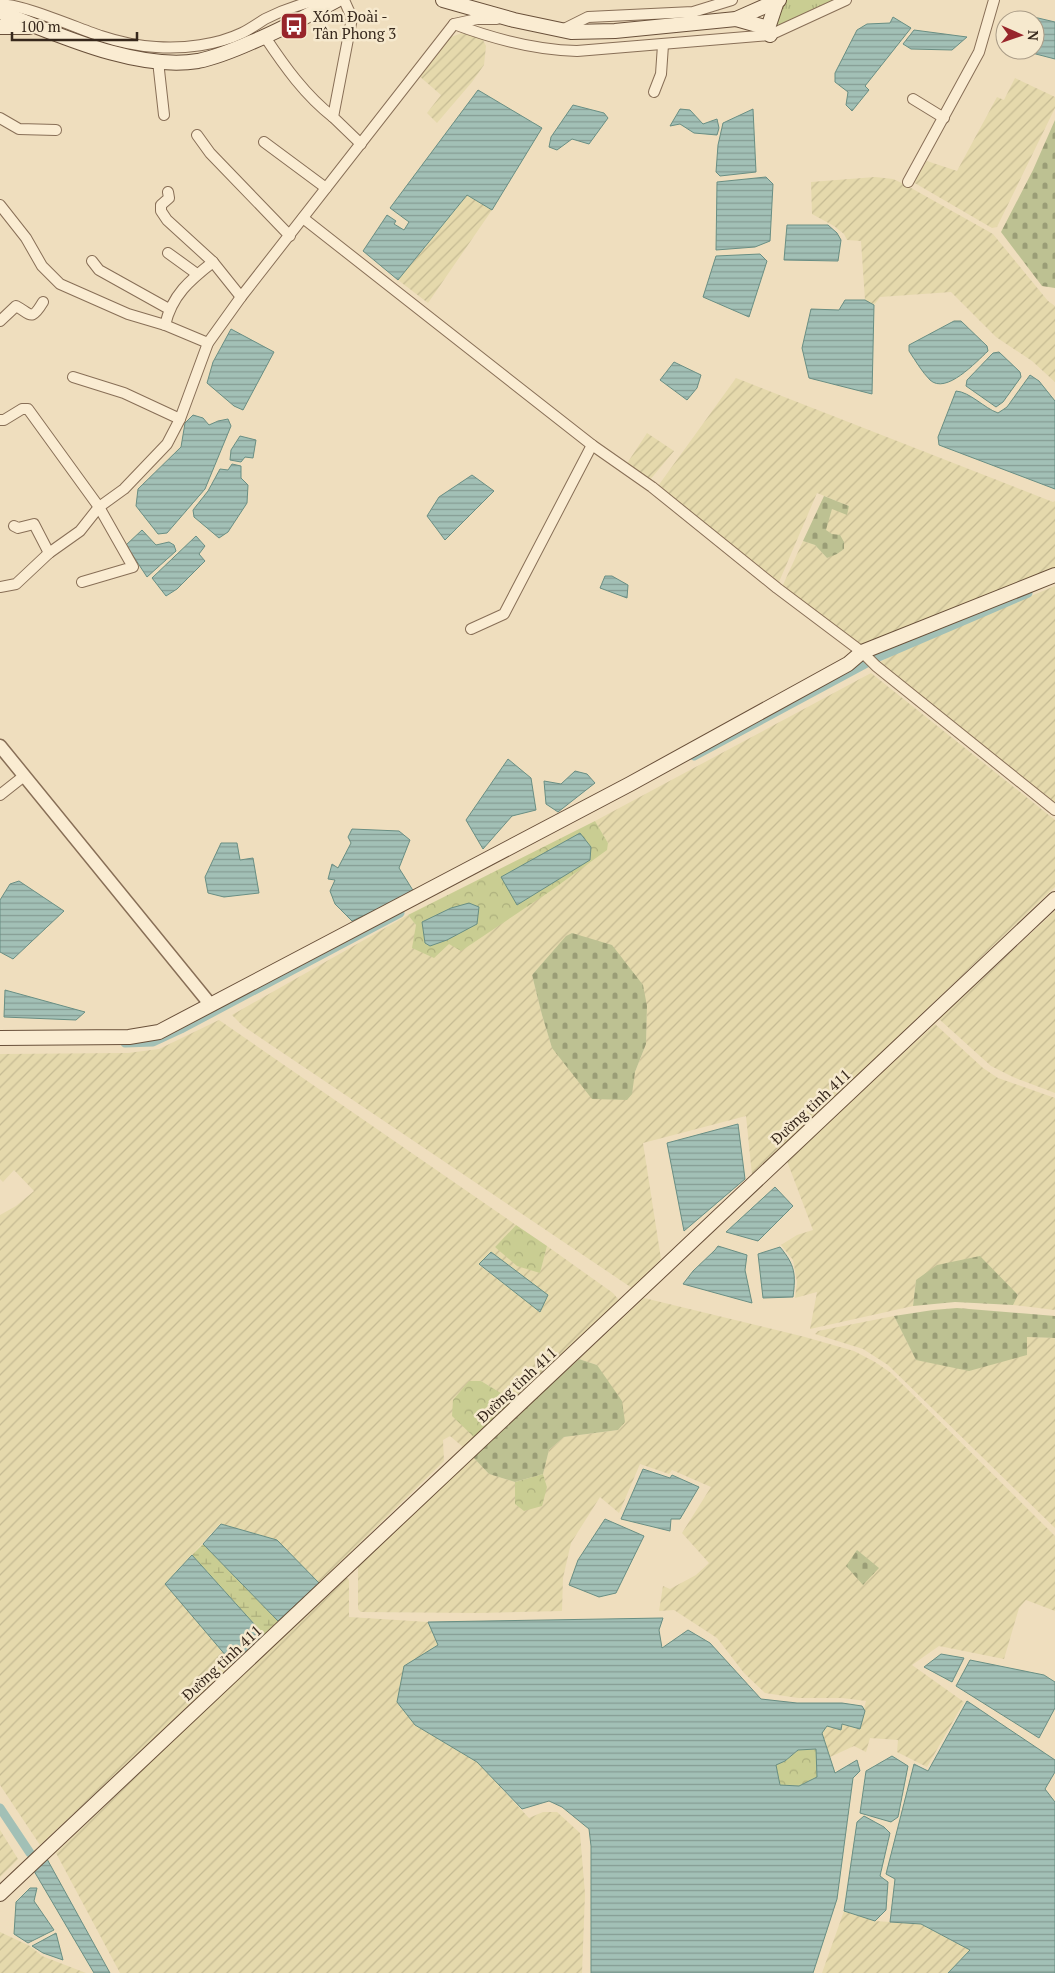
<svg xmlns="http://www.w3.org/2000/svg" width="1055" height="1973" viewBox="0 0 1055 1973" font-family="'PT Serif',serif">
<defs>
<pattern id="farmland-furrows" width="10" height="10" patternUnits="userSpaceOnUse" patternTransform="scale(1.25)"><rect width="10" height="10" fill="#e5d9ac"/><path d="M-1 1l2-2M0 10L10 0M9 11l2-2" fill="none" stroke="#c5ba93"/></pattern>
<pattern id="grass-tufts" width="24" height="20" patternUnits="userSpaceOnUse" patternTransform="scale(1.25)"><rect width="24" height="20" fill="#c9cd92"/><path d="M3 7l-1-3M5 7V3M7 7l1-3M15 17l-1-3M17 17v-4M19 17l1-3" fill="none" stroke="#adb07d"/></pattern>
<pattern id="forest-crowns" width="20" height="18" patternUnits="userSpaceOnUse" patternTransform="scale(1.25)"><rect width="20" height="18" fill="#c9cd92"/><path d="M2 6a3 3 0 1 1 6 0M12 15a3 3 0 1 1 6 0" fill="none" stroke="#adb07d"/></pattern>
<pattern id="wetland-marsh" width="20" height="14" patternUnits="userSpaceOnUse" patternTransform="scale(1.25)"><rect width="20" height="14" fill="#c9cd92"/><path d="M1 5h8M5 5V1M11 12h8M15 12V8" fill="none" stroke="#adb07d"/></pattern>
<pattern id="cemetery-stones" width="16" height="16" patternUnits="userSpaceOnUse" patternTransform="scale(1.25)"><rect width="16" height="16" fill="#bdc192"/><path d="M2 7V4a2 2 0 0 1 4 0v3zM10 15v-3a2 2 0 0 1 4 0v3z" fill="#9a9d76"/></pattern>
<pattern id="water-rules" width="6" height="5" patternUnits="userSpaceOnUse" patternTransform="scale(1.25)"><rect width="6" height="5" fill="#a2c0b6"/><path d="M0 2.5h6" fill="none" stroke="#859c93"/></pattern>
</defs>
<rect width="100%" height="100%" fill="#efdebe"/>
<g fill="url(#farmland-furrows)" fill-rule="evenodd">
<polygon points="462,33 482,38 486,46 484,65 472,82 437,123 427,113 441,95 418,75 451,37"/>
<polygon points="1015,78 1055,97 1055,108 997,227 992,228 913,182 927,161 957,171 997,97 1004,100"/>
<polygon points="875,177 893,179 904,184 993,234 1048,301 1055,306 1055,382 1032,361 996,337 951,292 880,297 874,305 865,300 861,241 847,240 844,234 834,226 812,214 811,182"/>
<polygon points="467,195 492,210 428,303 398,280"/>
<polygon points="736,378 1053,502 1055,501 1055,569 864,647 782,587 803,541 815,545 827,558 832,534 825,530 832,509 849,506 817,493 779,582 658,486"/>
<polygon points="647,433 674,451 649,481 626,465"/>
<polygon points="1055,586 1055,807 879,663 898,651"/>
<path d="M871,673l184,147v67l-303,288 -6,-59 -103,27 18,116 -29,29 -389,-262 -11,-11 176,-100 8,10 33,19 159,-101 -13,-22zM572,933l75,73 -1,38 -11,28 -83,-24 -10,-33 -10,-40 34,-38z"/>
<polygon points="1055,911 1055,1093 1013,1077 991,1066 939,1019"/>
<path d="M219,1020l297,205 -21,22 45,25 7,-26 66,47 5,6 -2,6 -40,35 -62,61 -33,-20 -6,57 -12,9 -13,-11 -7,4 1,21 -125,122 -42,-43 -57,-16 -55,60 68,80 -193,181 -40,-60v-570l16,-9 18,-15 -20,-21 -11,12 -3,-3v-125l128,-1 31,-4zM490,1252l31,24 19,35 -61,-46z"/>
<polygon points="935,1024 983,1068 998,1078 1055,1098 1055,1310 1013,1305 1018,1294 916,1280 913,1306 810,1329 817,1292 795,1298 797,1282 793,1260 781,1245 797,1235 813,1230 787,1161"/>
<polygon points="644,1298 805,1337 854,1351 875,1362 891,1373 1055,1536 1055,1611 1026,1600 1019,1608 1004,1659 939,1646 912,1665 964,1702 927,1767 897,1752 898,1740 870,1738 866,1752 854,1746 830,1757 822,1733 827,1726 842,1724 859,1728 866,1701 842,1698 798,1698 765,1693 744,1673 717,1638 674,1610 659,1611 663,1586 670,1589 696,1575 709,1563 682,1533 711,1487 672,1470 669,1474 640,1464 619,1513 600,1497 571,1543 563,1578 562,1611 478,1613 361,1612 358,1609 358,1566 472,1456 489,1474 515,1482 515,1504 547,1487 543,1474 549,1450 564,1437 618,1430 597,1365 579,1359"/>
<polygon points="894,1316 916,1360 1027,1337 1055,1338 1055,1528 888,1365 863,1349 815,1334 818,1331"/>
<polygon points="345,1575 349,1580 349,1617 428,1622 438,1645 404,1667 415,1725 477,1762 529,1818 543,1812 557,1812 580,1833 585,1894 582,1973 120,1973 56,1853"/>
<polygon points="0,1830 18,1859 0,1877"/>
<polygon points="844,1911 875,1921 921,1924 970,1950 948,1973 822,1973"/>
<polygon points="0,1932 30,1946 42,1956 86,1973 0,1973"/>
</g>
<polygon fill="url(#grass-tufts)" points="785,0 837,0 772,31"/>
<g fill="url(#forest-crowns)">
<polygon points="595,821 608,843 607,850 549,892 461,951 449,944 434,958 412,948 416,925 408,915"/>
<polygon points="516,1225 547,1246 540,1273 517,1266 495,1247"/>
<polygon points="469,1381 481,1381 514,1401 475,1438 452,1416 453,1400"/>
<polygon points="543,1474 547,1487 542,1506 524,1511 515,1504 515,1482"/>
<polygon points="817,1749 817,1777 799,1786 780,1785 775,1765 785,1761 798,1750"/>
</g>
<polygon fill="url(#wetland-marsh)" points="203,1544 278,1621 264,1635 192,1555"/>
<g fill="url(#cemetery-stones)">
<polygon points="1055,120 1055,288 1042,286 1001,232 1033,170"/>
<polygon points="824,496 849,506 847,515 832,509 826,530 832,534 840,535 844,542 844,549 837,554 827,558 815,545 803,541"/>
<polygon points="572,933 612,945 643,985 647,1006 646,1044 635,1072 632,1094 627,1100 592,1099 552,1048 542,1015 532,975 566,936"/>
<polygon points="980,1256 1018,1295 1013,1305 955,1302 913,1306 916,1280 937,1265"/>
<polygon points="957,1308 1055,1316 1055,1338 1027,1337 1027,1355 969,1371 916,1360 894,1316 933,1310"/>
<polygon points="579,1359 597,1365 622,1401 625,1422 618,1430 564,1437 549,1450 543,1474 515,1482 489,1474 472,1456"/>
<polygon points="857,1550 879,1568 863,1585 846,1566"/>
</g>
<g fill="url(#water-rules)" stroke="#698e83" fill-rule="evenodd">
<polygon points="893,17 911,28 865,86 869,90 852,111 846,105 848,92 835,82 835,73 857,30 867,24 890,23"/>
<polygon points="1025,17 1038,18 1055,22 1055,59 1032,53 1029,50 1035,50 1035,20 1024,20"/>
<polygon points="914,30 967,37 952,50 911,49 903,44"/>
<polygon points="478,90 542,128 492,210 467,195 398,280 363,251 387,215 396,221 394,224 404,230 409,222 390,208"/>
<polygon points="573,105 604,113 608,118 589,144 572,139 557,150 549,147 551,137"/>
<polygon points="680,109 690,110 703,124 717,119 719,128 717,135 694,133 680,124 670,126"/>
<polygon points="753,109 756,172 720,176 716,172 718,145 723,123"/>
<polygon points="766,177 773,184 770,241 755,247 716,250 717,182"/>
<polygon points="787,225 828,225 837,233 841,240 838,261 784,260"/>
<polygon points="760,254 767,261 749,317 703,297 716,256"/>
<polygon points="845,300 865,300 874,305 872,394 809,378 802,348 811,309 839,310"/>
<path d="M954,321h7l26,25 1,5c-12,11 -42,44 -58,29 -8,-8 -15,-20 -21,-29v-6z"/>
<polygon points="231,329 274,352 243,410 234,406 207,383 213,362"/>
<polygon points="999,352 1020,372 1021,377 1003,402 996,407 966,386 967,380 993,353"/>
<polygon points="674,362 701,375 697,388 687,400 660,380"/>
<path d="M1030,375l9,6 16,20v88l-116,-44 -1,-8 18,-46c14,1 28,17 42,22l9,-6z"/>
<polygon points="193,415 203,418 209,425 218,421 228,419 231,426 205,489 167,533 158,534 136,506 138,489 181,447 185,423"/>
<polygon points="240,436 256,440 253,458 245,457 241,462 230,460 231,450"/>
<polygon points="232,464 241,466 241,478 248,485 247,503 228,532 219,538 194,517 193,510 208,491 220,469 228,470"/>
<polygon points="472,475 494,491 445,540 427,516 439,497"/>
<polygon points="142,530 156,545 169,542 174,545 176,551 147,577 126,545"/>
<polygon points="196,536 205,546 199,554 205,561 177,589 166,596 152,578"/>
<polygon points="605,576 612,576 628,585 627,598 600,588"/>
<polygon points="508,759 531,778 536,810 512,816 483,849 466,820"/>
<polygon points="575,771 587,774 595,783 558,812 546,804 544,781 561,784"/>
<polygon points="352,829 399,831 410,840 399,868 414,892 352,921 335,904 330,891 335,880 328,879 332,864 338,868 351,843 348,837"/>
<polygon points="580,833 591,847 590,860 517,905 501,877"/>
<polygon points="221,843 237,843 240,860 253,858 259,893 224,897 208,893 205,877"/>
<polygon points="19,881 64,911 13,959 0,952 0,900 10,884"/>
<polygon points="469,903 479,907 477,924 447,940 430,946 425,943 422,922 451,908"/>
<polygon points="5,990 85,1012 76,1020 4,1017"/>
<polygon points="738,1124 745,1179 684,1231 667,1143"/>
<polygon points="775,1187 793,1206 758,1241 726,1232"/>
<polygon points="718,1246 747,1255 745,1270 752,1303 683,1284 693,1271 715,1250"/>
<path d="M780,1247c15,18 16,27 13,50l-30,1 -5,-44z"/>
<polygon points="491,1252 548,1295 540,1312 479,1264"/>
<polygon points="643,1469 670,1478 672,1475 699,1487 680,1519 671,1519 670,1531 621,1519"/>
<polygon points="605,1519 644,1536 616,1593 599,1597 569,1585 578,1560"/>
<polygon points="221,1524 277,1540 319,1583 278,1621 203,1544"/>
<polygon points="192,1555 264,1635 233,1664 165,1584"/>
<path d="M663,1618l-4,12 3,18 26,-18 22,13 51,56 36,4h45l20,3 3,5 -5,18 -18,-5 -1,6 -14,-4 -5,7 13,40 22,-13 3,11 -7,7 -16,121 -24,74h-222v-127l-2,-17 -27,-22 -13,-6 -27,8 -45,-47 -62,-37 -18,-23 7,-36 34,-21 -10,-23zM816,1749l1,28 -18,9 -19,-1 -4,-20 9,-4 13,-11z"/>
<polygon points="941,1654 964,1658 952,1682 924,1667"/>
<polygon points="970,1660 1044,1675 1055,1682 1055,1708 1039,1738 956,1686"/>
<polygon points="967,1701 1055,1760 1055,1772 1045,1789 1055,1802 1055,1973 948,1973 970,1950 921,1924 890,1922 895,1879 886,1874 914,1764 928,1771"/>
<polygon points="892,1756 908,1766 898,1817 891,1822 860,1813 866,1771"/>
<polygon points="864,1816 884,1827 890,1833 880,1876 888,1882 886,1910 875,1921 844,1911 857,1822"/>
<polygon points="47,1859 110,1973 94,1973 34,1871"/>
<polygon points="30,1888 37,1888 34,1901 54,1930 28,1943 14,1934 16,1902"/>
<polygon points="56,1933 63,1960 43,1953 32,1946"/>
</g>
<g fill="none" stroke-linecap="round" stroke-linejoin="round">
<g stroke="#a2c0b6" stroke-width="9">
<polyline points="694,756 876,658 1028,593"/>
<polyline points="125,1043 153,1042 181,1029 400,913"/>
<polyline points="0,1808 30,1853"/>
</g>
<g stroke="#886f57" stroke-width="12">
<g id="minor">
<polyline points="344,0 352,18 333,117 361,144"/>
<path d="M0,5c15,-4 82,25 101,31 18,6 36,10 55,11 28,2 61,-2 86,-14 8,-4 15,-9 23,-14 16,-8 36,-15 53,-19"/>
<path d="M454,24c37,14 83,26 123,27l193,-16 76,-35"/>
<polyline points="562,30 588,17 693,12 732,0"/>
<path d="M265,37c20,30 40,58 68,80"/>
<polyline points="158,61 164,115"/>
<polyline points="654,92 661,74 663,45"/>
<polyline points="913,99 944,118"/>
<polyline points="0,118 19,129 56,130"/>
<polyline points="197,135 210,153 290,236"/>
<polyline points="264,142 326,188"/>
<polyline points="908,182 979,52 994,0"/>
<polyline points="168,192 169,198 161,205 161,211 167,220 213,262 241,297"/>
<polyline points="0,205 26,238 42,266 60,284 128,314 165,325 208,343"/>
<polyline points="303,218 592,445 652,487 777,588 862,652 876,666 1055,810"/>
<polyline points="168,253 197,274"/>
<polyline points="92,261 99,270 169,309"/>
<path d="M0,321l16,-15c15,8 15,16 27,-4"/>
<path d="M165,325c7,-30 25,-45 48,-63"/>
<polyline points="73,377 124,393 180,419"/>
<polyline points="0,420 4,420 22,409 28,409 99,507 133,567 82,582"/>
<polyline points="14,526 18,528 34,524 49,553"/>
<polyline points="0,587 16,584 49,553 80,531 99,507 124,489 167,444 180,419 208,343 241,297 454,24 477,19 497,19"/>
<polyline points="471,629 504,614 592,445"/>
<polyline points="0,795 24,776"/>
</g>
</g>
<g stroke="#886f57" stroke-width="15">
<polyline id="tertiary" points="0,746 210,1004"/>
</g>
<g stroke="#69503a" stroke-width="16">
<g id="secondary">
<polyline points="443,0 514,20 571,32 615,31 736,19 779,0"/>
<path d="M0,12c57,22 136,59 198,49 19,-4 36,-11 54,-19 29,-12 57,-27 85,-42"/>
<polyline points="736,19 768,28"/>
<polyline points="0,27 29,27"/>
<polyline points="770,35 768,28 777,1"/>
<polyline points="0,1038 129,1037 159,1032 630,784 848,664 862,652 1055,575"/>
<polyline points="0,1894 1055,899"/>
</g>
</g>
<use href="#minor" stroke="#faecd2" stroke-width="10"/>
<use href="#tertiary" stroke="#faecd2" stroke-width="12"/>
<use href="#secondary" stroke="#faecd2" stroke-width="14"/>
</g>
<defs>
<g id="bus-square" transform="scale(1.4375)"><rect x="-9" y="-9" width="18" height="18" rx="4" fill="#98252b" stroke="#f6e9ce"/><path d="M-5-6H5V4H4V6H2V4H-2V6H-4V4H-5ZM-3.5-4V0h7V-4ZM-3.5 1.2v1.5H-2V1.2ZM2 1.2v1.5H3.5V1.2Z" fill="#fff"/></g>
</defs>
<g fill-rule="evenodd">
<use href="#bus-square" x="294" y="26"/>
</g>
<g text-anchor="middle" stroke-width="5" stroke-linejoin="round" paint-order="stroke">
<g font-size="15" fill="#37281c" stroke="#f6e9ce" text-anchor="start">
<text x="313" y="22">Xóm Đoài -<tspan x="313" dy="17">Tân Phong 3</tspan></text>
</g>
<g font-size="15" fill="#37281c" stroke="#f6e9ce">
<text transform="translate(811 1107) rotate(-43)" y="5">Đường tỉnh 411</text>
<text transform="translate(517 1385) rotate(-43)" y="5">Đường tỉnh 411</text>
<text transform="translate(222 1663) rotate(-43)" y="5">Đường tỉnh 411</text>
</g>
</g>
<g transform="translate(1020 35) rotate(92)"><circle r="24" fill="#f6e9ce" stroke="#aa9c87"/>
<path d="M0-4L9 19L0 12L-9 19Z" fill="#98252b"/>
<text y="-8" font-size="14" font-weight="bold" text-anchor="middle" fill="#37281c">N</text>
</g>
<path d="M12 32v8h125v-8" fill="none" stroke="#37281c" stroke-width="2.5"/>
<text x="20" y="32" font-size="15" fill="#37281c" stroke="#f6e9ce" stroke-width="4" paint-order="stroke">100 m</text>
</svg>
